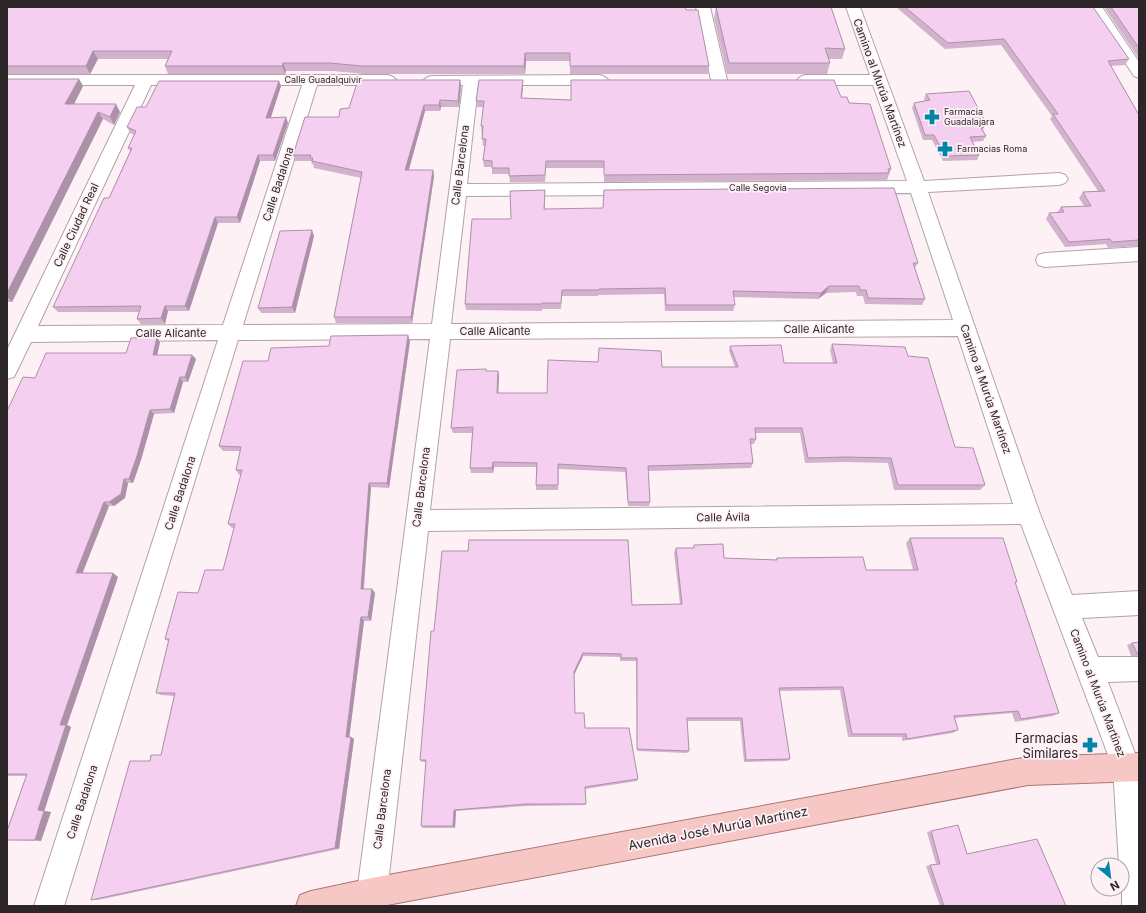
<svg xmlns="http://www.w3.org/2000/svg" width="1146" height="913" viewBox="0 0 1146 913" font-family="Inter,sans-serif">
<rect width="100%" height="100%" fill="#fdf1f5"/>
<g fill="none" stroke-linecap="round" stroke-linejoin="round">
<g stroke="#b3a2a7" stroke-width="2">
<g id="minor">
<polygon points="696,7 710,7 727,80 724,83 719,85 714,83 711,80"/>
<path d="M846,7h14l64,174 135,-8 6,2 3,4 -3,4 -6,2 -131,7 112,322 32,81 67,-4v24l-57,3 16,39h41v24l-31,1 31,82v142h-17v-41h-3l-6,-97 -92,-244 -593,7 -41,362 -5,10c-7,4 -13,4 -20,0l-5,-10 73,-554 -192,1 -174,566h-30l184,-566 -187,2 -17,35 -7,2v-29l128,-265h-128v-10h381l5,2 3,3 -3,3 -5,2h-71l-74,240 189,-1 31,-239 -37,-1 -3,-3 3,-3 5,-2 169,-1 5,2 3,3 -3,3 -5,2h-122l-11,99 440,-3 -34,-96h-68l-5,-2 -3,-3 3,-3 5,-2h65zM151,85h151l-79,240 -185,1zM911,193l42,127 -502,4 15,-128zM958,336l55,168 -583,6 20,-171z"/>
<polygon points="1088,7 1102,7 1139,62 1139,78 1134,76"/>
<polygon points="1139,247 1139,261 1045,267 1038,265 1036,260 1038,255 1045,253"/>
</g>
</g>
<g stroke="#ac7674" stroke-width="2">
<polygon id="major" points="1139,753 1139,781 1028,785 382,906 296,906 300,895 311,891 372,878 1028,757"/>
</g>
<use href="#minor" fill="#fff" fill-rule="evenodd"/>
<use href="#major" fill="#f6c7c4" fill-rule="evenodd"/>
</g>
<g fill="#d3b2ce">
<polygon points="7,7 686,10 709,66 708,74 570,74 570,61 526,61 525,74 364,74 333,71 286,71 285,74 168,74 165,66 168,59 98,59 90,74 7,74"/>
<polygon points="716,7 831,7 845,49 842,59 829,59 830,63 827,74 727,74 714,18"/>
<polygon points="896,7 1093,7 1129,59 1125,65 1111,66 1139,115 1139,246 1108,248 1106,244 1065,247 1046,219 1049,213 1057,213 1061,207 1084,206 1079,198 1083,192 1098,191 1050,119 1052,116 1001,45 945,49"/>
<polygon points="1104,7 1139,7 1139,59"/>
<polygon points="7,79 79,79 83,86 74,104 120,112 114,125 103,119 12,302 7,302"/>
<polygon points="460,80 461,86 459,107 441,107 440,111 425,111 409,170 433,170 434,176 412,323 336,323 334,317 361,178 314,168 313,164 312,164 311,161 295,161 293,155 349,108"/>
<polygon points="523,80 523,86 522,98 571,100 841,97 849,103 891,169 887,180 604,182 604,168 546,168 545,182 510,182 509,174 492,174 492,167 484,167 483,160 485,146 483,146 481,126 484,107 477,107 476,101"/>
<polygon points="279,81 281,86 271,117 288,123 275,161 260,161 240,223 218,223 189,311 168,311 165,324 141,324 137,319 139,312 58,312 53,307 109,198 130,151 128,148 135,135 130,133 127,127 146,107"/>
<polygon points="926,94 985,121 983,125 984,127 983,130 986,136 983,141 972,142 979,155 977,160 943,161 932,140 923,140 912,108 914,103 925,101 924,99"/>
<polygon points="545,190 545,209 918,263 915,268 925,299 922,305 865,304 863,296 857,296 856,292 826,293 818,299 734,297 735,305 733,311 665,311 664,294 598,295 598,296 562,296 561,309 542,309 542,311 466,310 465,304 511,219"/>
<polygon points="314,236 295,313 261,313 258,308"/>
<polygon points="410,341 389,488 371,487 364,589 372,589 375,593 371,621 364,621 349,737 351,737 354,739 339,849 98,900 91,900 150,761 161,755 174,696 161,695 156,693 169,642 165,639 198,593 223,570 234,528 232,528 228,524 241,475 239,475 236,470 240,451 223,451 219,446 268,361 329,346"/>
<polygon points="160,342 157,355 192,355 196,359 188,382 183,382 174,413 154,414 141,460 133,483 128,483 125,498 114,506 109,506 82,573 118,577 67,725 71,727 44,811 51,812 41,841 7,840 7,831 26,776 7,776 7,411 35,378 126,353"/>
<polygon points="832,344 908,356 955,447 985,485 980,490 894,490 888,463 843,462 805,463 800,433 755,433 756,439 754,444 751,444 753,463 751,468 648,471 650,502 649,506 628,506 625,472 559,469 558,490 536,490 536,467 494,467 493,473 471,473 470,468 472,433 453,433 451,428 486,371 498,371 499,376 498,393 547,393 662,367 735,367 729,351 730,346 784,363 833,363 830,350"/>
<polygon points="910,538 1017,582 1015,583 1059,713 1053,716 1015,722 1012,713 955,718 958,730 953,733 902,741 902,737 848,737 840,690 779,691 790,759 787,761 744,762 740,721 687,721 689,751 687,753 637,751 636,661 620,661 620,657 583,656 574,675 575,713 585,728 638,779 637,781 585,789 586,805 527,806 456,811 455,828 423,828 421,826 426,762 422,762 420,760 434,631 632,605 680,604 674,553 676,548 693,548 694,545 724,558 775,560 777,558 866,570 913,570 906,543"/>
<polygon points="1139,642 1139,656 1131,656 1127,645 1132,643"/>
<polygon points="958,825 967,853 1066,906 940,906 926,866 936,864 927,832"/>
</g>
<g fill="#ac91a8">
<polygon points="93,51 98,59 90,74 86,66"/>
<polygon points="525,53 526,61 525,74 524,66"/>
<polygon points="283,63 286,71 285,74 282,66"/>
<polygon points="79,79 83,86 70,112 65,104"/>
<polygon points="460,80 461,86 459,107 458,101"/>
<polygon points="523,80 523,86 521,105 521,98"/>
<polygon points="279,81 281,86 269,123 266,118"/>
<polygon points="440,100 441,107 440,111 439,105"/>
<polygon points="116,104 120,112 114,125 110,117"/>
<polygon points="424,105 425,111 407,176 405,170"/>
<polygon points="98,112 103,119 12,302 7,297 7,293"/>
<polygon points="286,117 288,123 275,161 273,155"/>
<polygon points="258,155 260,161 240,223 237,217"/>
<polygon points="433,170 434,176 412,323 411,317"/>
<polygon points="215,217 218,223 189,311 185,306"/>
<polygon points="312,230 314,236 295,313 292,307"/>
<polygon points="829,286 826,293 818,299 821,293"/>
<polygon points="165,306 168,311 165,324 161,318"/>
<polygon points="408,335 410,341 389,488 387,483"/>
<polygon points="157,337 160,342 156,360 153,355"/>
<polygon points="192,355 196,359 188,382 185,377"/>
<polygon points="498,371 499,376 498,399 497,393"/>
<polygon points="180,377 183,382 174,413 170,409"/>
<polygon points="150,410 154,414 141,460 133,483 129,479"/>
<polygon points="493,462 494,467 493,473 492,468"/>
<polygon points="124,479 128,483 125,498 114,506 109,502"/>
<polygon points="369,483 371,487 363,593 361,589"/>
<polygon points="104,502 109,506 81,577 76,573"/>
<polygon points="113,573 118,577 67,725 71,727 44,812 38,810 60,725"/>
<polygon points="372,589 375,593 371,621 368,617"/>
<polygon points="361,617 364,621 349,740 346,737"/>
<polygon points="583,653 583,656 574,675 574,672"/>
<polygon points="351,737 354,739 339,849 335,848"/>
<polygon points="454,810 456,811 455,828 453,826"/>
<polygon points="44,811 51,812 41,841 35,840"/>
</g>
<g fill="#f5cff0" stroke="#ac91a8">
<polygon points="7,7 685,7 686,10 698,10 709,66 570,66 570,53 525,53 524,66 362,66 330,63 283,63 282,66 165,66 172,51 93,51 86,66 7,66"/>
<polygon points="716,7 831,7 845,49 825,48 830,63 729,63"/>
<polygon points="905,7 1093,7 1129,59 1108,61 1139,115 1139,240 1112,242 1110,239 1069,242 1049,213 1064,212 1061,207 1091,206 1083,192 1105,191 1053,114 1058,114 1004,39 948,43"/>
<polygon points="1111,7 1139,7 1139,48"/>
<polygon points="7,79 79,79 65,104 116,104 110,117 98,112 7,293"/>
<polygon points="358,80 460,80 458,101 440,100 439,105 424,105 405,170 433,170 411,317 334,317 362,172 312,161 313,158 310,158 311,155 293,155 305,117 339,117 340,109 349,108"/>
<polygon points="479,80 523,80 521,98 571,100 571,80 834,80 841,97 847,97 849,103 870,104 891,169 888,169 889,173 604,175 604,161 546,161 545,175 509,176 509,168 492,168 492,161 483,160 486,139 482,139 483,126 481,126 484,101 476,101"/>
<polygon points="159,81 279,81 266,118 286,117 273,155 258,155 237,217 215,217 185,306 165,306 161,318 137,319 141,306 53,307 104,198 109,198 132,148 128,148 136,131 127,127 137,107 146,107"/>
<polygon points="969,91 985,121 981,121 984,127 981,128 986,136 970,137 979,155 945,156 934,135 925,135 914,103 930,100 926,94"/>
<polygon points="894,188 918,263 913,263 925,299 868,298 866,290 860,290 859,286 829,286 821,293 733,291 735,305 666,305 665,288 599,289 599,290 562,290 561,303 542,303 542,304 465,304 472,219 511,219 510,191 545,190 544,209 603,208 604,190"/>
<polygon points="312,230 292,307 258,308 280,231"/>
<polygon points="408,335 387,483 369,483 361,589 372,589 368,617 361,617 346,737 351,737 335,848 91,900 130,761 150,761 151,755 161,755 175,693 156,693 169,639 165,639 178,592 198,593 205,570 223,570 235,524 228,524 242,470 236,470 241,447 219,446 243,361 268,361 271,348 329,346 331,336"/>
<polygon points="157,337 153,355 192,355 185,377 180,377 170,409 150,410 137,456 129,479 124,479 121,494 109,502 104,502 76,573 113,573 60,725 66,725 38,810 44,811 35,840 7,840 7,831 27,774 7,774 7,411 23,377 35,378 46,353 126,353 131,338"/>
<polygon points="832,344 905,347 908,356 928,358 955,447 973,448 985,485 898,485 891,458 846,457 808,458 802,428 755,428 756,439 750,439 753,463 648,466 650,502 628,502 626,468 558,464 558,485 536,485 537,463 493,462 492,468 470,468 473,427 451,428 457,370 486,369 486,371 498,371 497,393 547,393 548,360 598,362 599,348 661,351 662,367 738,367 730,346 781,345 784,363 837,363"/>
<polygon points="910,538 1003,538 1017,582 1015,582 1059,713 1021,719 1018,711 954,716 958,730 907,739 906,734 852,734 843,687 779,688 790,759 746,760 742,718 687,718 689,751 637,749 637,658 621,658 621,654 583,653 574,672 575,713 584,713 585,728 629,728 638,779 585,787 586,804 526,804 454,810 453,826 421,826 426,760 420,760 431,631 434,631 442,551 468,551 469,540 628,540 632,605 682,604 676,548 694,548 694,545 723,544 724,558 777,560 777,558 863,557 866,570 918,570"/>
<polygon points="1139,642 1139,653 1137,653 1132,643"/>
<polygon points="958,825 967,854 1037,839 1066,906 944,906 930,865 940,864 931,831"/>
</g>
<defs>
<g id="pharmacy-bare" transform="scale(1.2)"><path d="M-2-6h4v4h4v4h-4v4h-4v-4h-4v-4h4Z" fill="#0285a8" stroke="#fdf1f5" stroke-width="2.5" paint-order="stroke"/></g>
</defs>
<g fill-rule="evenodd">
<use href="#pharmacy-bare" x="932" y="117"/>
<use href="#pharmacy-bare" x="945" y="149"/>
<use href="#pharmacy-bare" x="1090" y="745"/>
</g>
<g text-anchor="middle" stroke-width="3.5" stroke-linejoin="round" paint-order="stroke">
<g font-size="9" fill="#2d2629" stroke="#fdf1f5">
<text x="323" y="83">Calle Guadalquivir</text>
<text x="758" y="191">Calle Segovia</text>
</g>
<g font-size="9" fill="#2d2629" stroke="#fdf1f5" text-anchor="start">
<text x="944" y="115">Farmacia<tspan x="944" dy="10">Guadalajara</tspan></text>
<text x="957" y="152">Farmacias Roma</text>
</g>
<g font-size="11" fill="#2d2629" stroke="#fdf1f5">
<text transform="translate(880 83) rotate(70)" y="4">Camino al Murúa Martínez</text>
<text transform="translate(460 165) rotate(-83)" y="4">Calle Barcelona</text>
<text transform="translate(278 184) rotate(-72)" y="4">Calle Badalona</text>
<text transform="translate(76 225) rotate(-65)" y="4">Calle Ciudad Real</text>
<text x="819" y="333">Calle Alicante</text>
<text x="495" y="335">Calle Alicante</text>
<text x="171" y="337">Calle Alicante</text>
<text transform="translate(986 389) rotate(71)" y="4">Camino al Murúa Martínez</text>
<text transform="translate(421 487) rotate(-83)" y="4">Calle Barcelona</text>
<text transform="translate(180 493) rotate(-72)" y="4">Calle Badalona</text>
<text transform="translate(723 517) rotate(-1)" y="4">Calle Ávila</text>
<text transform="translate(1098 693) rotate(69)" y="4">Camino al Murúa Martínez</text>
<text transform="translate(82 802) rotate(-72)" y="4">Calle Badalona</text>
<text transform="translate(382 809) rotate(-83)" y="4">Calle Barcelona</text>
</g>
<g font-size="13" fill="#2d2629" stroke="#fdf1f5" text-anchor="end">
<text x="1078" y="743">Farmacias<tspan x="1078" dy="15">Similares</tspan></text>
</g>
<g font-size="13" fill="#2d2629" stroke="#fdf1f5">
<text transform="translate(718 828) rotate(-11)" y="5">Avenida José Murúa Martínez</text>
</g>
</g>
<rect width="1146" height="913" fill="none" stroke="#2d2629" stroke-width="16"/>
<g transform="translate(1110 877) rotate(151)"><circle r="19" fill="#fdf1f5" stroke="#aaa0a3"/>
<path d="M0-3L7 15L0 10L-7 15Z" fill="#0285a8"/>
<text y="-6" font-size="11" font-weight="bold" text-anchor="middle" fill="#2d2629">N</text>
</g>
</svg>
